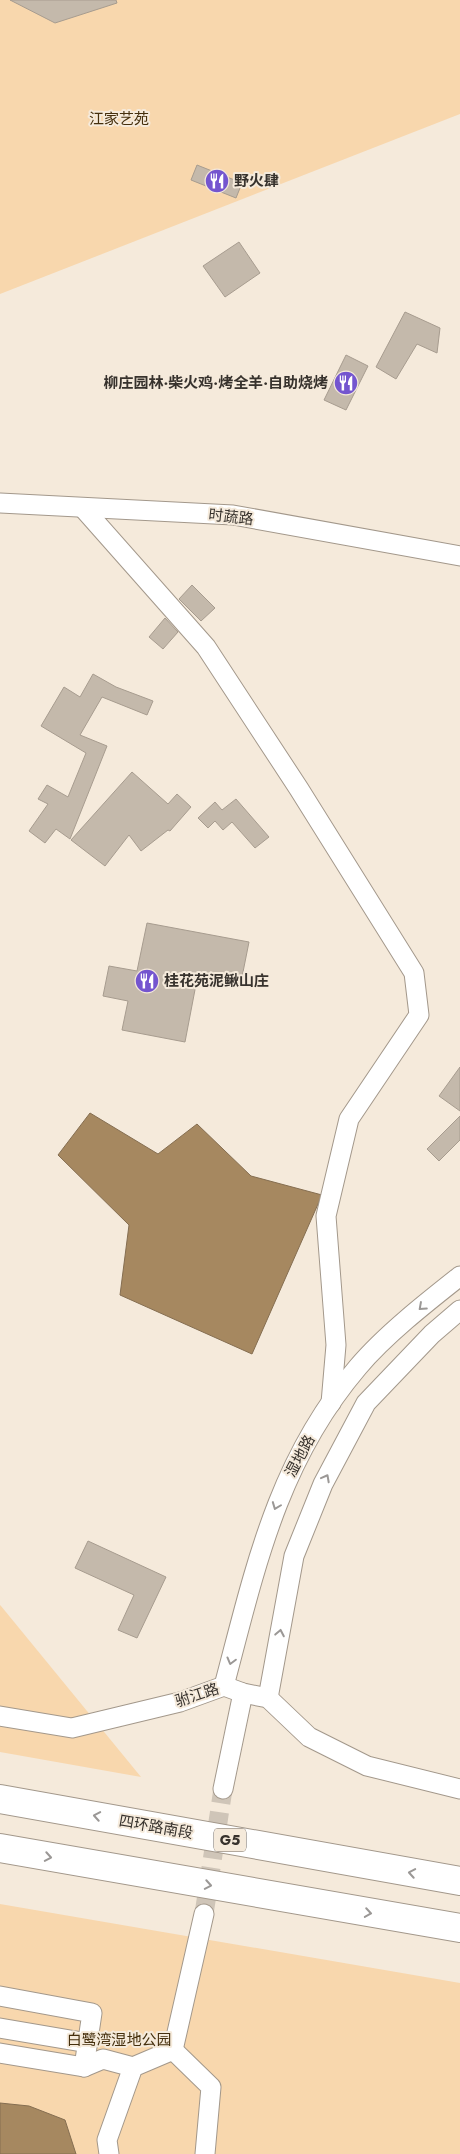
<svg xmlns="http://www.w3.org/2000/svg" width="460" height="2154" viewBox="0 0 460 2154" font-family="Jost,'Noto Sans SC',sans-serif">
<rect width="100%" height="100%" fill="#f5eadb"/>
<g fill="#f8d7ad">
<polygon points="0,0 460,0 460,114 0,294"/>
<polygon points="0,1605 1,1606 141,1777 0,1752"/>
<polygon points="0,1904 460,1983 460,2154 0,2154"/>
</g>
<g fill="#a68860" stroke="#856e51">
<polygon points="90,1113 158,1154 197,1124 251,1176 322,1195 252,1354 120,1295 129,1225 58,1155"/>
<polygon points="0,2103 29,2106 65,2120 76,2154 0,2154"/>
</g>
<g fill="#c4b9ab" stroke="#a79c8f">
<polygon points="10,0 116,0 117,3 55,23"/>
<polygon points="197,165 242,183 236,198 191,180"/>
<polygon points="239,242 260,273 225,297 203,266"/>
<polygon points="405,312 440,328 437,353 417,344 396,379 376,367"/>
<polygon points="346,355 368,366 346,410 324,400"/>
<polygon points="192,585 215,608 201,621 179,599"/>
<polygon points="165,618 178,632 163,649 149,637"/>
<polygon points="93,674 116,687 153,701 147,715 102,697 80,735 107,746 70,839 56,829 45,843 29,831 48,804 38,799 47,785 68,797 86,753 41,726 64,687 80,697"/>
<polygon points="132,772 168,804 177,794 191,807 170,831 168,830 141,851 129,835 105,866 71,840"/>
<polygon points="236,799 269,837 255,848 232,822 223,830 215,821 208,828 198,818 215,802 222,810"/>
<polygon points="147,923 249,942 241,982 198,974 185,1042 122,1030 128,1001 103,996 109,966 137,971"/>
<polygon points="460,1067 460,1111 439,1096"/>
<polygon points="460,1116 460,1140 439,1161 427,1149"/>
<polygon points="88,1541 166,1577 137,1638 118,1630 134,1595 75,1568"/>
</g>
<g fill="none" stroke-linecap="round" stroke-linejoin="round">
<polyline stroke="#cfc5b8" stroke-width="19" stroke-dasharray="19 9" stroke-linecap="butt" points="204,1914 223,1789"/>
<g stroke="#a3988b" stroke-width="21">
<g id="minor">
<polyline points="0,503 233,515 460,556"/>
<polyline points="83,508 206,647 299,789 414,973 419,1015 349,1119 326,1216 336,1345 331,1403"/>
<path d="M224,1686c31,-117 53,-224 134,-319 27,-32 69,-65 102,-91"/>
<polyline points="268,1698 294,1556 323,1484 366,1403 432,1334 460,1310"/>
<polyline points="0,1716 72,1728 180,1702 224,1686 243,1693 268,1698 309,1737 367,1766 460,1789"/>
<polyline points="223,1789 243,1693"/>
<polyline points="0,1996 92,2013 84,2067"/>
<polyline points="0,2028 88,2043"/>
<polyline points="173,2050 204,1914"/>
<polyline points="173,2050 211,2087 205,2154"/>
<polyline points="0,2053 84,2067 103,2059 133,2067"/>
<polyline points="109,2154 107,2140 133,2067 173,2050"/>
</g>
</g>
<g stroke="#a3988b" stroke-width="30">
<g id="highway">
<polyline points="0,1799 460,1881"/>
<polyline points="0,1848 460,1928"/>
</g>
</g>
<use href="#minor" stroke="#fff" stroke-width="19"/>
<use href="#highway" stroke="#fff" stroke-width="28"/>
</g>
<defs><path id="oneway-chevron" d="M-2-3.5L2.5 0L-2 3.5" fill="none" stroke-width="1.6" stroke-linecap="round" stroke-linejoin="round" transform="scale(1.25)"/></defs>
<g stroke="#9b9896">
<use href="#oneway-chevron" transform="translate(422 1307) rotate(138)"/>
<use href="#oneway-chevron" transform="translate(326 1478) rotate(-62)"/>
<use href="#oneway-chevron" transform="translate(276 1506) rotate(111)"/>
<use href="#oneway-chevron" transform="translate(280 1633) rotate(-79)"/>
<use href="#oneway-chevron" transform="translate(231 1661) rotate(105)"/>
<use href="#oneway-chevron" transform="translate(97 1816) rotate(-170)"/>
<use href="#oneway-chevron" transform="translate(48 1857) rotate(10)"/>
<use href="#oneway-chevron" transform="translate(412 1873) rotate(-170)"/>
<use href="#oneway-chevron" transform="translate(208 1885) rotate(10)"/>
<use href="#oneway-chevron" transform="translate(368 1913) rotate(9)"/>
</g>
<defs>
<g id="restaurant-disc" transform="scale(1.25)"><circle r="9.5" fill="#7455cf" stroke="#f5eadb"/><path d="M-5-6h1v4h1v-4h1v4h1v-4h1v5L-1.5 .5V6h-2V.5L-5-1ZM5-6V6H3V1.5H1.5Q1.5-4 5-6Z" fill="#fff"/></g>
</defs>
<g fill-rule="evenodd">
<use href="#restaurant-disc" x="217" y="181"/>
<use href="#restaurant-disc" x="346" y="383"/>
<use href="#restaurant-disc" x="147" y="981"/>
</g>
<g text-anchor="middle" stroke-width="4" stroke-linejoin="round" paint-order="stroke">
<rect fill="#f5eadb" stroke="#706961" stroke-width="1" x="214" y="1828.5" width="32" height="23" rx="4"/>
<g font-size="14" font-weight="bold" fill="#37322d">
<text x="230" y="1845">G5</text>
</g>
<g font-size="15" fill="#452f0d" stroke="#f5eadb">
<text x="119" y="124">江家艺苑</text>
<text x="119" y="2045">白鹭湾湿地公园</text>
</g>
<g font-size="15" font-weight="bold" fill="#37322d" stroke="#f5eadb" text-anchor="start">
<text x="234" y="186">野火肆</text>
<text x="328" y="388" text-anchor="end">柳庄园林·柴火鸡·烤全羊·自助烧烤</text>
<text x="164" y="986">桂花苑泥鳅山庄</text>
</g>
<g font-size="15" fill="#37322d" stroke="#f5eadb">
<text transform="translate(231 517) rotate(6)" y="5">时蔬路</text>
<text transform="translate(300 1456) rotate(-62)" y="5">湿地路</text>
<text transform="translate(197 1695) rotate(-18)" y="5">驸江路</text>
<text transform="translate(156 1827) rotate(10)" y="5">四环路南段</text>
</g>
</g>
</svg>
